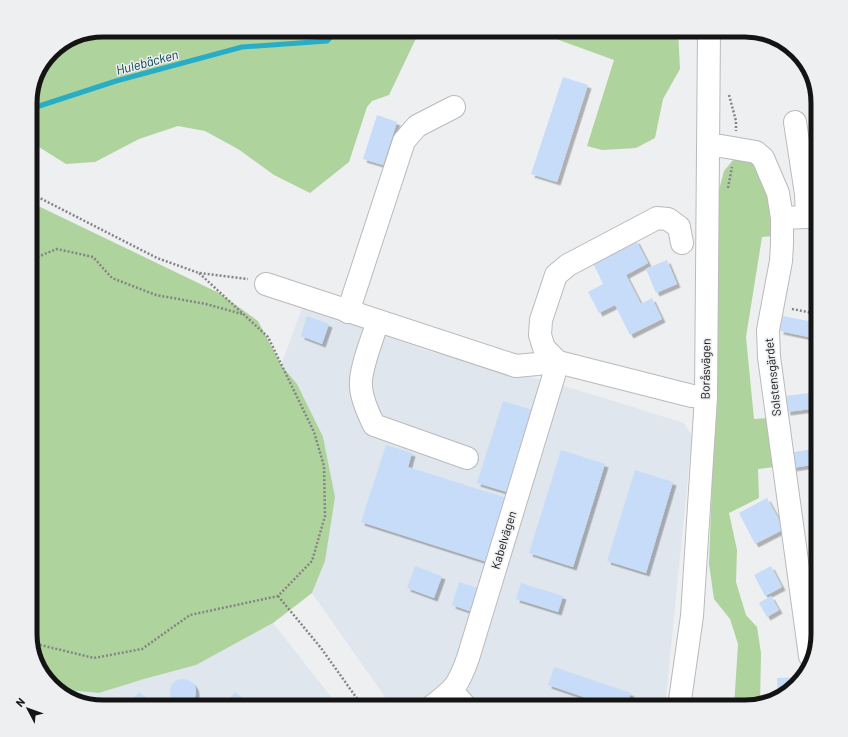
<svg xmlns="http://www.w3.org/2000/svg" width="848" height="737" viewBox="0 0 848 737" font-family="Barlow,sans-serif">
<defs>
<filter id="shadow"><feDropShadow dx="3.5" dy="3.5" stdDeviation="0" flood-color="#0004"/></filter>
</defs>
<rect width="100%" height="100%" fill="#eeeff1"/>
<g fill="#dfe6ee">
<polygon points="303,306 425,350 571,388 684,423 692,436 665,707 392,707 312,593 325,561 281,365"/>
<polygon points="273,623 339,707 103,707 75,701 56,689 99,693 144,679 196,665"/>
</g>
<g fill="#afd39d">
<polygon points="103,30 420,30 389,95 372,101 367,107 349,162 310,193 274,175 238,149 205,131 178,126 139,139 95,162 66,164 39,147 30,144 30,98 37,71 55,48"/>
<polygon points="523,30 678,30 680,69 663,99 655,138 636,148 602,150 587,146 614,60 559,40"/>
<polygon points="734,159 753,161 767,179 774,236 762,237 746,337 754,419 768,418 774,467 758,469 759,498 729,513 737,550 736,582 746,615 757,627 761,653 760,704 734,707 738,644 730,619 714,599 709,564 716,373 719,190 724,171"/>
<polygon points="30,202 219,293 258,321 281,365 297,384 323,437 335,497 325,561 312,593 273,623 196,665 144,679 99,693 56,689 52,686 30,638"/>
</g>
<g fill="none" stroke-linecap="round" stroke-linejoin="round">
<polyline stroke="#28adc7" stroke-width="5" points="30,109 116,81 242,47 327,41 338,30"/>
</g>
<g fill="#c6dcf8" filter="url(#shadow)">
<polygon points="804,62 812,75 816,93 810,94"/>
<polygon points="563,77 588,85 557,182 531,174"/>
<polygon points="377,115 397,122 383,165 363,159"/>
<polygon points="636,240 648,263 626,275 641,304 652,298 662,319 630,335 615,305 599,313 588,292 603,284 593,263"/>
<polygon points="667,260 677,284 656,293 646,269"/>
<polygon points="307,316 329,324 322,344 301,336"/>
<polygon points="783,316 818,323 818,339 780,331"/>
<polygon points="818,392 818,408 787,412 785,396"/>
<polygon points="503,401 536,411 510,493 477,483"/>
<polygon points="386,445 412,453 408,467 507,498 487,562 361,522"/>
<polygon points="818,448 818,464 792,468 789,453"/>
<polygon points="561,450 605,464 573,567 529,553"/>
<polygon points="635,470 673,482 646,573 607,561"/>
<polygon points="767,498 784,529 755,544 739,513"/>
<polygon points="415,566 442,576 434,598 407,588"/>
<polygon points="771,566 782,587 765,596 754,575"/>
<polygon points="818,567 818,584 809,585 806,569"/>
<polygon points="459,582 483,590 475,613 452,605"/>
<polygon points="521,583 563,596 558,612 516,599"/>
<polygon points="771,596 779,610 767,617 759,603"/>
<polygon points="554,667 631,693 626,707 613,707 548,685"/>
<polygon points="800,677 797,685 778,698 777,678"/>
<circle cx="183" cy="692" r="13"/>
<polygon points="139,692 151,702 153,699 163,707 120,707 128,697 132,700"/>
<polygon points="235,692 254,707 223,707"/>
<polygon points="203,699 213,707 197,707"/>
</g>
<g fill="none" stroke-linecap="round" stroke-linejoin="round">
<g stroke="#b9babc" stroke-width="24">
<g id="minor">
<polyline points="708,147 721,146 756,152 763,158 778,193 782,218 782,244 781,261 768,330 769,357 810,656"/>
<polyline points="782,218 807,217 806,194 795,122"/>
<polyline points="266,284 516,366 558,362 692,396 706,397"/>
<polyline points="348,312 404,141 417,126 454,107"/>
<path d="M378,321c-5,16 -19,50 -17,66 1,13 7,26 13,38l93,33"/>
<polyline points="452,691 466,707"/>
<path d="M431,707c24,-18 27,-21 37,-49l90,-296 -14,-14 -4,-13 1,-15 15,-45 12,-10 89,-47 11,1 11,8 3,16"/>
<polyline points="679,707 692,616 706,397 709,30"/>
</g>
</g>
<g stroke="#848486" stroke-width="2.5" stroke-dasharray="2 2" stroke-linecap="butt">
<polyline points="729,95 736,121 736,131"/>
<polyline points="728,188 732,167"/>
<polyline points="30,193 157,258 199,273 248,279"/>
<polyline points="30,260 57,249 93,257 112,278 156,295 206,304 242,314"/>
<polyline points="792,309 818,314"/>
<polyline points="278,596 321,648 363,707"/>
<polyline points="32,643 94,658 142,649 190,615 278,596 312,561 325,516 324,466 314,432 268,337 199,273"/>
<polyline points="376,707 382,706 387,707"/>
</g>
<use href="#minor" stroke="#fff" stroke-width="22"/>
</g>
<g text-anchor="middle" stroke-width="3" stroke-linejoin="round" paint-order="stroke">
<g font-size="12" fill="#141415" stroke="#eeeff1">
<text transform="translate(706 369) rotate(-89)" y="4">Boråsvägen</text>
<text transform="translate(773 377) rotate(-96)" y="4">Solstensgärdet</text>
<text transform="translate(504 540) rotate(-73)" y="4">Kabelvägen</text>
</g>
<g font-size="13" font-style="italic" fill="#06404b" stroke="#eeeff1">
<text transform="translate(147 62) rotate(-15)" y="5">Hulebäcken</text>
</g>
</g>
<path d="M0 0H848V737H0ZM103 37H745A66 66 0 0 1 811 103V634A66 66 0 0 1 745 700H103A66 66 0 0 1 37 634V103A66 66 0 0 1 103 37Z" fill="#eeeff1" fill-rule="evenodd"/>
<path fill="none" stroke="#141415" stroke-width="5" d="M103 37H745A66 66 0 0 1 811 103V634A66 66 0 0 1 745 700H103A66 66 0 0 1 37 634V103A66 66 0 0 1 103 37Z"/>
<g transform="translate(28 709) rotate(311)" stroke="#eeeff1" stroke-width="3" paint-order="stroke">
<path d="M0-3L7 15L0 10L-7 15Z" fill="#141415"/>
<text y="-6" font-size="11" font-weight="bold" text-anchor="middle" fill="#141415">N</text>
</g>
</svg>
